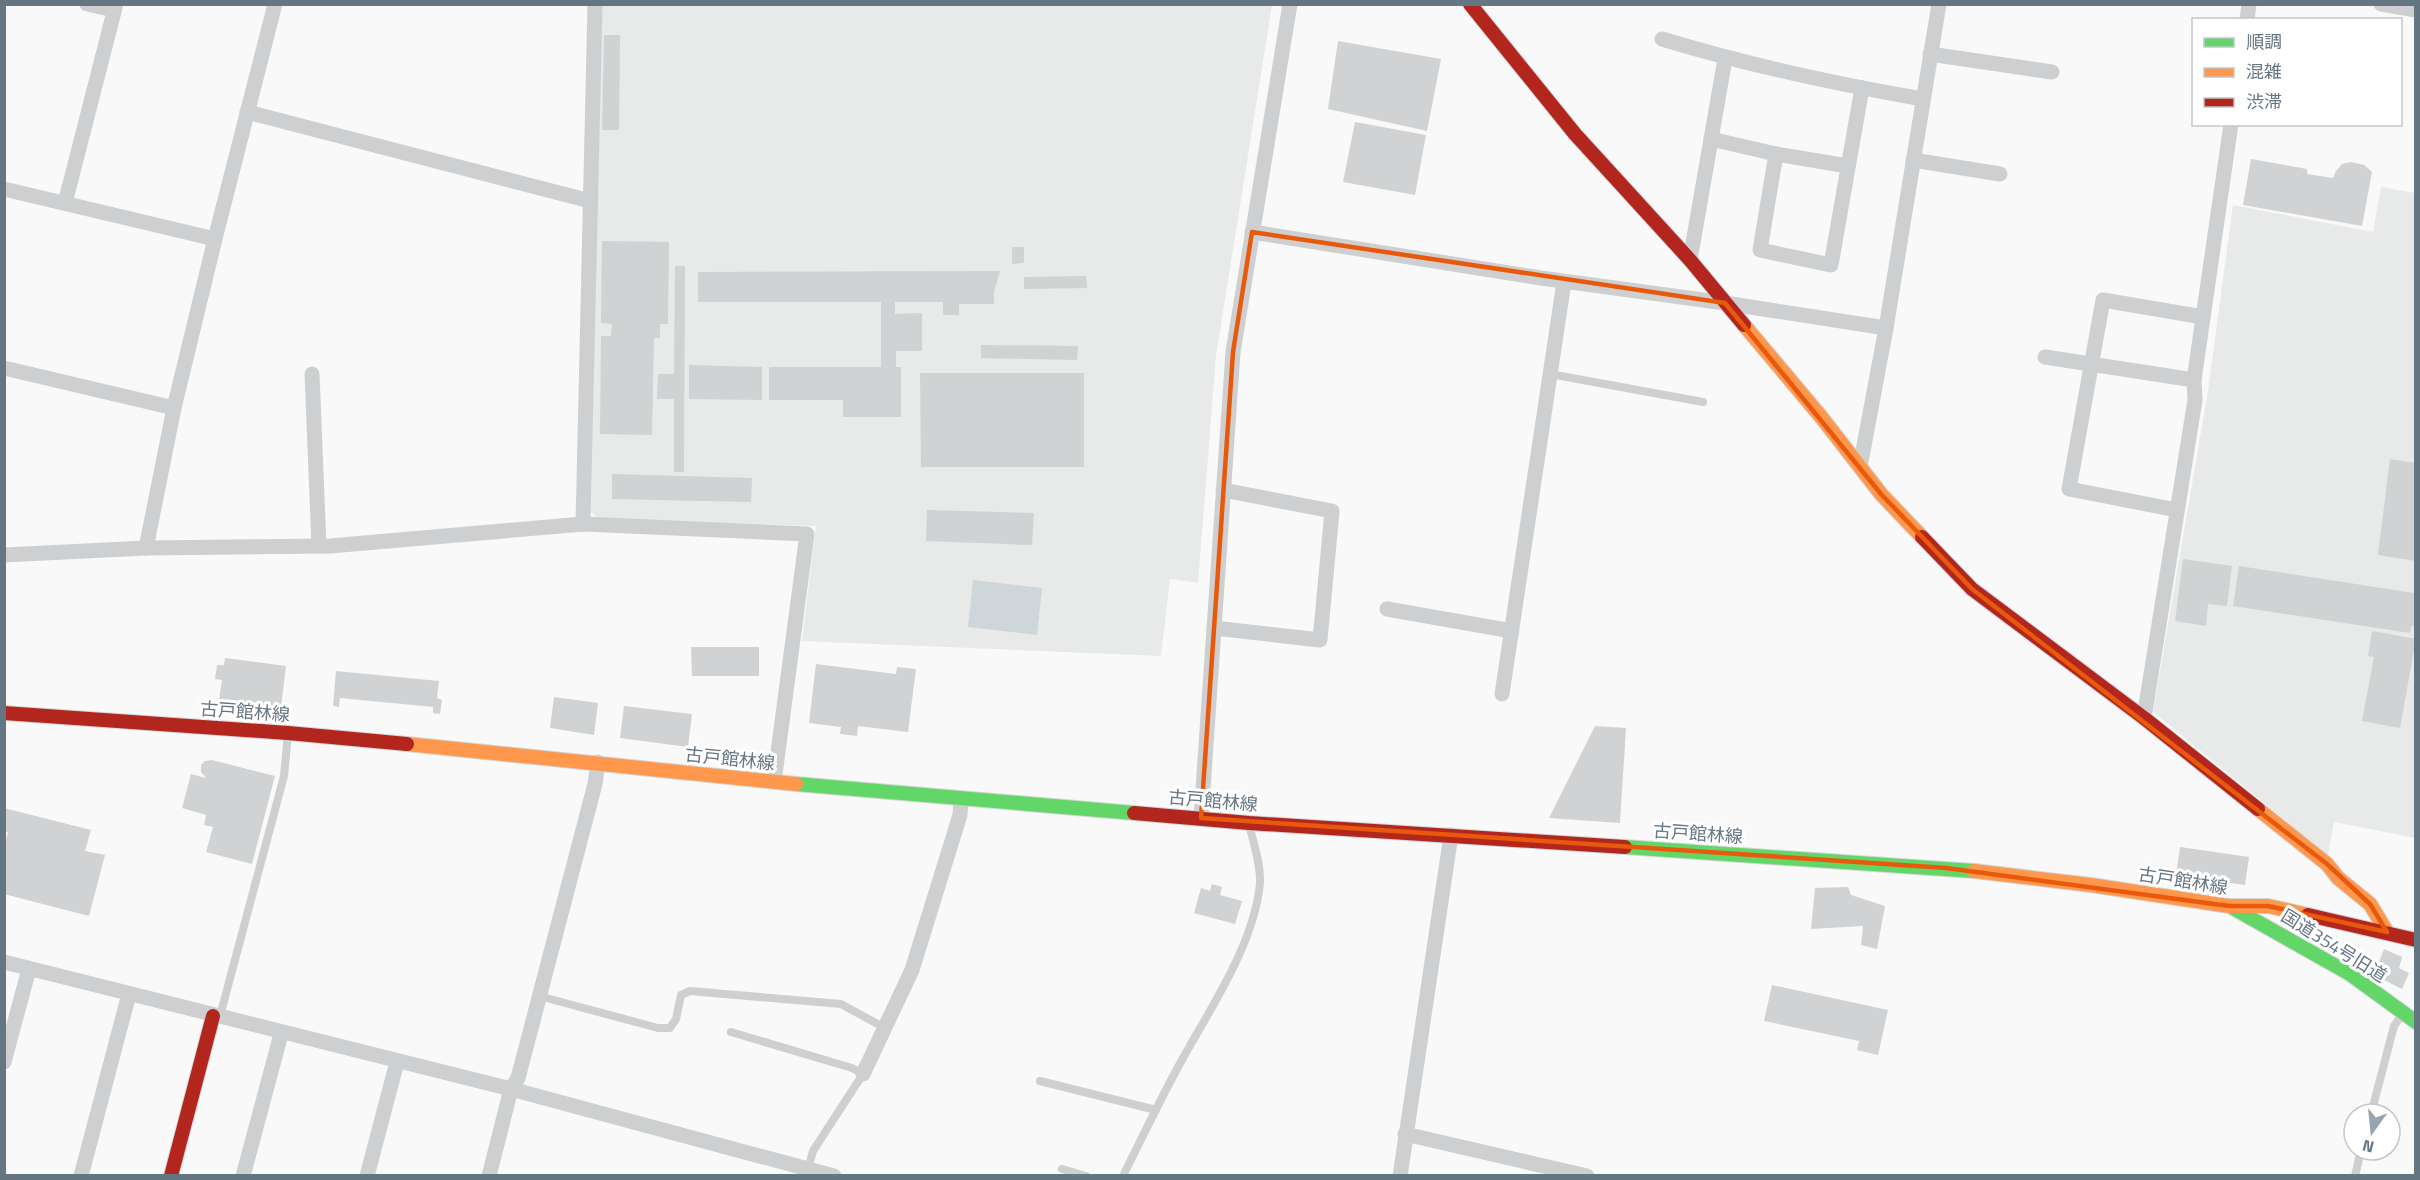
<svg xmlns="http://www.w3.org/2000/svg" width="2420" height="1180" viewBox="0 0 2420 1180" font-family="'Titillium Web','Noto Sans JP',sans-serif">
<rect width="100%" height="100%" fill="#f9f9f9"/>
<g fill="#e8e9e9">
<polygon points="601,5 1272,5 1216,356 1198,583 1170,579 1161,656 802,641 816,526 599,519 591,512"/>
<polygon points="2381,187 2415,193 2415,838 2334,822 2328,855 2153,712 2208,391 2233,205 2373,232"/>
</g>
<polygon fill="#ced6d9" points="973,580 1042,588 1037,635 968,627"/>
<g fill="#d0d2d3">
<polygon points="604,35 620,35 619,130 602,130"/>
<polygon points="1338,41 1441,59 1427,131 1328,109"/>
<polygon points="1355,122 1426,135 1415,195 1343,182"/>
<polygon points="2251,159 2307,169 2307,174 2333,178 2336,171 2342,164 2351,162 2364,165 2372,172 2362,226 2243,205"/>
<polygon points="602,241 669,242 668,324 660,324 660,338 654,338 652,435 600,434 601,336 611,336 612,324 601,323"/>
<polygon points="1012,247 1024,247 1024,263 1012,264"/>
<polygon points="675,266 685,266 684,472 674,472 674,399 657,399 658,374 674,374"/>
<polygon points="1000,271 994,292 994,304 959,304 959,315 943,315 943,302 895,302 895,314 922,313 922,351 896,351 896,367 901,367 901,417 843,417 843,400 769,400 769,367 881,367 881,302 698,302 698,272"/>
<polygon points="1086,276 1087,288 1024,289 1024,277"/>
<polygon points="981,345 1078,346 1077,360 981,358"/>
<polygon points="689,365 762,367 762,400 689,399"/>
<polygon points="920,373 1084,373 1084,467 921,467"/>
<polygon points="2390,459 2416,463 2416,561 2378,555"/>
<polygon points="612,474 752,478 751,502 612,499"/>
<polygon points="927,510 1034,513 1032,545 926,541"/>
<polygon points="2183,559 2232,566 2227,606 2208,604 2206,626 2175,621"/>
<polygon points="2239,566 2414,593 2416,626 2411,626 2410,633 2233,606"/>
<polygon points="2372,631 2416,639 2400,728 2362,721 2374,657 2368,656"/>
<polygon points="691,647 759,647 759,676 692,676"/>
<polygon points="225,658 286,666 280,715 218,707 222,680 215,679 217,665 224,665"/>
<polygon points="816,664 896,674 897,667 916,669 908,732 858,726 857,736 840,734 841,727 809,723"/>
<polygon points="336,671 439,681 437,698 442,700 440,714 433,713 433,707 340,698 339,707 333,706"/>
<polygon points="554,697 598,703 594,735 550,728"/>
<polygon points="624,706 692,714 688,747 620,738"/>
<polygon points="1595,726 1626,728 1620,823 1549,818"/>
<polygon points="212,760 275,776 252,864 206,852 213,827 204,825 206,815 182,808 191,774 206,778 201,772 201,765 205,761"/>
<polygon points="4,808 91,830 85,851 105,855 89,916 4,894 4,847 8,832 4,831"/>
<polygon points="2180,847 2249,857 2245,885 2176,875"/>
<polygon points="1212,884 1222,887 1220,895 1242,901 1235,924 1194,913 1201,888 1210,891"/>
<polygon points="1848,887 1851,895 1885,906 1877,949 1861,945 1863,926 1811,929 1815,888"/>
<polygon points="2384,949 2402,957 2399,968 2409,973 2402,989 2374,975"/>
<polygon points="1772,985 1888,1010 1878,1055 1857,1050 1859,1041 1764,1021"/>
</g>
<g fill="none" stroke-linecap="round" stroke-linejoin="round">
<g stroke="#d5d6d7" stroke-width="16">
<g id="fast">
<polyline points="796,784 1134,813"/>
<polyline points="1625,847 1974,871"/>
<polyline points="2233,908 2350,974 2416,1022"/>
</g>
</g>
<g stroke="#d5d6d7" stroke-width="16">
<g id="slow">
<polyline points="1744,325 1822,418 1881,494 1922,537"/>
<polyline points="407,744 796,784"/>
<polyline points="2258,809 2327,864 2338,878 2370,904 2387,932"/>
<polyline points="1974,871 2091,885 2229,906 2268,906 2308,915"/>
</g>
</g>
<g stroke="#d5d6d7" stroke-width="16">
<g id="jam">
<polyline points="1470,4 1575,134 1690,260 1744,325"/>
<polyline points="1922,537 1972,589 2144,718 2258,809"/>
<polyline points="4,713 288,733 407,744"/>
<polyline points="1134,813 1249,823 1625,847"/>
<polyline points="2308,915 2416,940"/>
<polyline points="171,1176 213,1016"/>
</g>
</g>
<g stroke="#cecfd0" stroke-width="8">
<polyline points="1550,374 1703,402"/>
<polyline points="539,996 658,1028 670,1028 676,1019 681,995 690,991 841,1004 885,1028"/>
<polyline points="220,1016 284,776 288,734"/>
<polyline points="731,1032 852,1068 863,1074 813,1151 808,1169"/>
<polyline points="1040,1081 1156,1110"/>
<polyline points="2371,1114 2394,1026 2403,1013"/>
<polyline points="1062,1169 1086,1176"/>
<path d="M1123,1176c18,-36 35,-72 54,-107 30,-56 77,-122 83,-186 1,-19 -7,-41 -11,-59"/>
<polyline points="2355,1176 2361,1150"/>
</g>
<g stroke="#cecfd0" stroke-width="15">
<polyline points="87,4 114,10"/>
<polyline points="2381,4 2416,10"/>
<polyline points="2247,20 2249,4"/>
<path d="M1662,39c86,26 173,45 261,60"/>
<polyline points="1930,54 2052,72"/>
<polyline points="247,112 590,201"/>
<polyline points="1711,139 1776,154 1760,250 1831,265 1862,88"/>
<polyline points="1776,154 1848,166"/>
<polyline points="1913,160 2000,174"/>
<polyline points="4,189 215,239 275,4"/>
<polyline points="65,203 116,4"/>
<polyline points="1252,232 1541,278 1725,303 1886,328"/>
<polyline points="1690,260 1725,59"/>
<polyline points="2045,357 2194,380"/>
<polyline points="4,368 174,408"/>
<polyline points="312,374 319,546"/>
<polyline points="1860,467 1886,328 1939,4"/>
<polyline points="2177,510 2069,489 2103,300 2203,317"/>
<polyline points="583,524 595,4"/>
<polyline points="146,548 174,408 215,239"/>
<polyline points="4,555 146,548 330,546 583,524 807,534 774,782"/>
<polyline points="1387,609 1512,631"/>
<polyline points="1214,628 1320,640 1332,511 1223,490"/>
<polyline points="1502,694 1564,282"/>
<polyline points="2144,718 2195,400 2194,380 2231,124"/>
<polyline points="1201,818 1233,352 1290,4"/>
<polyline points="4,962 511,1089 834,1176"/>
<polyline points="4,1062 29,969"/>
<polyline points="863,1074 912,970 960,815 961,800"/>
<polyline points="1405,1134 1587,1176"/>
<polyline points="81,1176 129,994"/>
<polyline points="243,1176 281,1034"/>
<polyline points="367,1176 397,1062"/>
<polyline points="489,1176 511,1089 518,1078 595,784 598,762"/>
<polyline points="1400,1176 1451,835"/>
</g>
<use href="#fast" stroke="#63d668" stroke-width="14"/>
<use href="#slow" stroke="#ff974d" stroke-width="14"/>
<use href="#jam" stroke="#b3261e" stroke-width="14"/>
</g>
<path fill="none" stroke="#e8590c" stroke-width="4.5" stroke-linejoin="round" d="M1252,232l473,71 156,191 91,95 355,275 43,40 17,28 -119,-26h-39l-283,-38 -745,-50 32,-466z"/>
<g text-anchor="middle" stroke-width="6" stroke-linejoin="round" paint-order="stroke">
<g font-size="18" fill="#657683" stroke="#fff">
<text transform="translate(245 712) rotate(4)" y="6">古戸館林線</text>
<text transform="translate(730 759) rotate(6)" y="6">古戸館林線</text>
<text transform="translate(1213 801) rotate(5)" y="6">古戸館林線</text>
<text transform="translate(1698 834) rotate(4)" y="6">古戸館林線</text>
<text transform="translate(2183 881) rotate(9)" y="6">古戸館林線</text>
<text transform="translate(2334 946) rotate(32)" y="6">国道354号旧道</text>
</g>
</g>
<rect width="2420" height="1180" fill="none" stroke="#657683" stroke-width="12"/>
<rect x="2192" y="18" width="210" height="108" fill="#ffffff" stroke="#c1c8cd" stroke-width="1.5"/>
<rect x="2204" y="38" width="30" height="9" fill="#63d668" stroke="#c1c8cd" stroke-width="1.5"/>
<text x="2246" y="48" font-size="18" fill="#657683">順調</text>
<rect x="2204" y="68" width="30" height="9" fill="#ff974d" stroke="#c1c8cd" stroke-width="1.5"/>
<text x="2246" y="78" font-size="18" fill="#657683">混雑</text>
<rect x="2204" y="98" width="30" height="9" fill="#b3261e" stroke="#c1c8cd" stroke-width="1.5"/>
<text x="2246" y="108" font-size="18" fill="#657683">渋滞</text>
<g transform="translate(2372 1132) rotate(195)"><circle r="28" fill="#ffffff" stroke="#c1c8cd" stroke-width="1.5"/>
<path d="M0-4.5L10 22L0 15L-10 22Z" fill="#99a4ac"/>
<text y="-9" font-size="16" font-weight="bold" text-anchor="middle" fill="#657683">N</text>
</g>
</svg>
